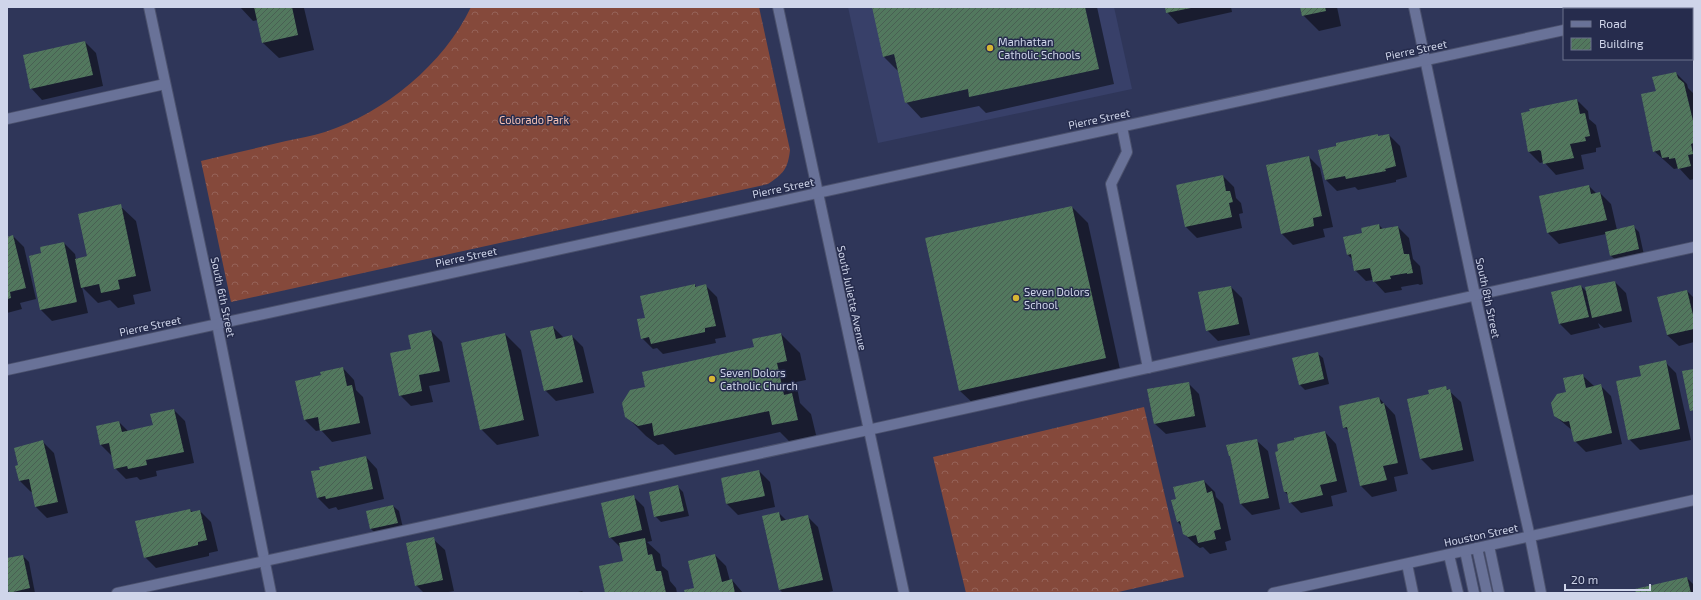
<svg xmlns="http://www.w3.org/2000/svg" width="1701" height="600" viewBox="0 0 1701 600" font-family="'Exo 2',sans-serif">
<defs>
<pattern id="forest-crowns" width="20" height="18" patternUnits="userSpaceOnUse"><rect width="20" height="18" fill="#85493b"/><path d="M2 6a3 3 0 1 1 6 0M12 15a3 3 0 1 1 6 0" fill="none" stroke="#956258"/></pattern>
<pattern id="building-hatch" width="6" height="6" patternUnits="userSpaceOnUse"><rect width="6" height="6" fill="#52785e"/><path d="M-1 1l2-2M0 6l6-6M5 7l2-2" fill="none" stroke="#495f53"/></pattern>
</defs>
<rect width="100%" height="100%" fill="#2f3659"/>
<polygon fill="#384069" points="848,7 1114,7 1132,89 878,143"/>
<g fill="url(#forest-crowns)">
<path d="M471,7h288l31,143c-2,19 -7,24 -22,34l-537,118 -30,-141c28,-7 57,-13 85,-20 13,-3 26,-5 39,-9 59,-19 119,-68 146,-125z"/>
<polygon points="1144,407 1184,577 1114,593 966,593 933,457"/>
</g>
<g fill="#0007">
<polygon points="240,7 307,7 304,8 314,50 279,58 263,43 258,20 253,21"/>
<polygon points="873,7 1097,7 1114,84 986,113 979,106 921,118 906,102 899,72 884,57"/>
<polygon points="1166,7 1231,7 1232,12 1178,24 1167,12"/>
<polygon points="1301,7 1337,7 1341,26 1319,31 1303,15"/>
<polygon points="85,42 96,53 103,86 42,100 31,88"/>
<polygon points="1676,73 1687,84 1688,88 1694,94 1694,179 1690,180 1679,168 1674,169 1654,151 1657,92"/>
<polygon points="1577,100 1588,111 1589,119 1596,125 1601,147 1596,148 1596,152 1581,155 1584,169 1556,175 1544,162 1540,163 1529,152"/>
<polygon points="1377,135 1379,137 1389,135 1400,146 1407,177 1396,180 1396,182 1358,190 1355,187 1337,191 1326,180 1319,151"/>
<polygon points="1309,157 1320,168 1333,227 1323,229 1325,237 1293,245 1282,234 1267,166"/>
<polygon points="1223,176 1234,187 1236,198 1241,203 1243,213 1239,214 1242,228 1197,238 1186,227"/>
<polygon points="1589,186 1597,194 1600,193 1611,204 1617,230 1633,226 1639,232 1644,255 1617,261 1611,256 1606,234 1559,244 1548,233"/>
<polygon points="120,206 136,221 151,291 133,295 135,304 118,308 110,300 98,303 82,287 88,313 52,321 41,310 43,254 64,243 75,254 76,259 89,256"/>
<polygon points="1072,207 1088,223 1121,374 976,406 960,391"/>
<polygon points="1379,225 1384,230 1398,227 1409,238 1413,259 1420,266 1423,284 1420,285 1418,284 1401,287 1402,290 1385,293 1373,280 1366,281 1355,270 1353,260 1348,255 1363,234"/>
<polygon points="13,236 24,247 36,299 20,303 22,309 7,313 7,238"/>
<polygon points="1615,282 1626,293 1632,322 1604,328 1598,323 1600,328 1571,335 1560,324 1581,286 1587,292"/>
<polygon points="695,285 697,288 706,286 717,297 726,337 715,339 716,343 663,354 657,348 653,349 642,338 646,318"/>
<polygon points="1231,287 1242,298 1250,335 1218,341 1207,330"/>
<polygon points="1687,291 1694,298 1694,342 1679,346 1667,335"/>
<polygon points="553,327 564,338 572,336 583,347 594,393 556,401 545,390"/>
<polygon points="431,331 442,342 450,382 429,386 433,402 411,406 400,395 412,350"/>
<polygon points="505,334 521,350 539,436 497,445 481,429"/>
<polygon points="781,334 800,353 806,380 796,382 800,403 811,414 817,439 792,444 780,432 675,455 663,444 658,445 646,436 626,416 647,387 755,348"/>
<polygon points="1317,353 1323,358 1329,384 1305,390 1300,385"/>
<polygon points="1665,362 1676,373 1691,440 1640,450 1629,439 1642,377"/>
<polygon points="343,368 354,380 356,390 363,397 371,434 332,442 321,430 316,431 305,420 296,382 322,376"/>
<polygon points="1582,375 1594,386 1600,385 1611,396 1622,444 1586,452 1575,441 1573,431 1555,416 1567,392"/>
<polygon points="1188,383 1199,394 1206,427 1166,434 1154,423"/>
<polygon points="1445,387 1461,402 1474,461 1432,470 1421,459 1431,395"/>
<polygon points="1379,398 1395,415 1408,474 1394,477 1397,491 1372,497 1361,486 1350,432 1344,427"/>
<polygon points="174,410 185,421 194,463 156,471 157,476 140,480 137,477 126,479 115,468 112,456 101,445 119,422 129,432 154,426"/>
<polygon points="1325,432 1336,444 1347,492 1331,496 1333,506 1301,513 1290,502 1288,495 1285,492"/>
<polygon points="1256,440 1268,451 1280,509 1252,515 1241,504 1232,458 1230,456"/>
<polygon points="43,442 54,453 68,513 47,518 36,507 33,492 31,492 20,481 16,467 20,466"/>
<polygon points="366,457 377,469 384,499 338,510 336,507 329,509 318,498"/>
<polygon points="759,471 770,482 775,507 738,515 727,504 722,479"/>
<polygon points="1204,481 1215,492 1216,497 1223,504 1231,540 1225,542 1227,550 1210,554 1203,547 1200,548 1196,545 1184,534 1182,527 1178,522 1177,499"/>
<polygon points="678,487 683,492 689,516 661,522 655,516"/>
<polygon points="633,496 644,507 652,541 647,542 660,554 662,566 668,571 670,581 676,588 677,593 606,593 624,562 622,549 610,537"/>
<polygon points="393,506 399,511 403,528 376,534 371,529"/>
<polygon points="190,510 193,512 200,511 211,522 218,551 209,553 209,556 156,568 145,557"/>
<polygon points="779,513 786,520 807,516 818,527 833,591 825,593 783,593 780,590"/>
<polygon points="433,539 445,550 454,591 443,593 424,593 416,585"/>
<polygon points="715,555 726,566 730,581 732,580 743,593 686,593 695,588"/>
<polygon points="23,556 29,562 35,593 11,593 7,580 7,559"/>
<polygon points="1687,578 1694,585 1694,593 1637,593"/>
<polygon points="582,591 584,593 574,593"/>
</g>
<g fill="url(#building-hatch)">
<polygon points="254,7 292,7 298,35 262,43"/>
<polygon points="872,7 1085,7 1099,69 969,97 968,89 905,103 894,54 883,57"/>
<polygon points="1165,7 1191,7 1191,8 1166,13"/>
<polygon points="1300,7 1325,7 1326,11 1302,16"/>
<polygon points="85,41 93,75 30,89 23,55"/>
<polygon points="1676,72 1678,78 1684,83 1694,125 1694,143 1691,144 1693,154 1688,155 1691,166 1678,169 1675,158 1669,159 1669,157 1662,158 1660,150 1653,152 1641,94 1656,91 1652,77"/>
<polygon points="1577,99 1580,114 1585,113 1590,136 1585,137 1586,141 1570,144 1574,158 1543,164 1541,151 1539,150 1528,152 1521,113 1530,111 1529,109"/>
<polygon points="1378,134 1378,136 1389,134 1396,166 1385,169 1386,171 1346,179 1345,176 1325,180 1318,150 1336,146 1336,143"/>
<polygon points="1309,156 1322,216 1313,218 1314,226 1281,234 1266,165"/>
<polygon points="1223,175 1226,191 1230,191 1233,202 1229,203 1232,217 1185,227 1176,185"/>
<polygon points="1589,185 1591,194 1600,192 1607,220 1547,233 1539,196"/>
<polygon points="121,204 136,276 118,280 120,289 101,293 99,284 81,288 75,259 87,256 78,214"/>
<polygon points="1072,206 1106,358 959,391 925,238"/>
<polygon points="1379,224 1380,229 1398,226 1404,254 1409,254 1413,273 1407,274 1407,273 1390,276 1391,279 1373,282 1370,268 1354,271 1351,254 1347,255 1343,237 1362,233 1361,228"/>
<polygon points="1634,225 1639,249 1610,256 1605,232"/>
<polygon points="13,235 26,288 10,292 11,298 7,299 7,237"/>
<polygon points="64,242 77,302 40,310 29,256 41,253 40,247"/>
<polygon points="1615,281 1622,311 1592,318 1585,287"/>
<polygon points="695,284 695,287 706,284 716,326 705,328 705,332 651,344 649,337 641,339 637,319 645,318 640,296"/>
<polygon points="1581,285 1589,317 1559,324 1551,292"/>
<polygon points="1231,286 1239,324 1206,331 1198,292"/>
<polygon points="1687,290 1694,319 1694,329 1667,335 1657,297"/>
<polygon points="553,326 556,339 572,335 583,382 544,391 530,331"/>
<polygon points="431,330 440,371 419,375 422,391 399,396 390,353 411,349 408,335"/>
<polygon points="505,333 524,420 480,430 461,343"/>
<polygon points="781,333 787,361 777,363 784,395 792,393 798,420 772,425 769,411 654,436 652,423 638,426 625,417 622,403 630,390 645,387 642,372 754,347 752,339"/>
<polygon points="1318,352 1324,379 1299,385 1292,358"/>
<polygon points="1666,360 1680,429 1628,440 1616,381 1641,376 1639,366"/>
<polygon points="343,367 347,386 352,385 360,423 320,431 318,417 304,420 295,381 321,375 320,372"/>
<polygon points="1694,369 1694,410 1690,411 1682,371"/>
<polygon points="1583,374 1586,388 1601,384 1612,433 1574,442 1569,421 1564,422 1554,416 1551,403 1557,394 1566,392 1563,378"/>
<polygon points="1189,382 1195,416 1154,424 1147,389"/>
<polygon points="1446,386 1447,390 1450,389 1463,450 1420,459 1407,399 1429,394 1428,390"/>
<polygon points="1379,397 1381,404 1384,403 1398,463 1383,466 1387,480 1360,486 1347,427 1343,428 1339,406"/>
<polygon points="174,409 184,452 146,460 147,465 128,469 127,466 114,469 109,443 100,445 96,426 119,421 122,432 153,425 150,414"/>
<polygon points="1325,431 1337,481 1320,485 1323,495 1289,503 1287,492 1284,492 1275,452 1278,451 1277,444 1294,440 1294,438"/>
<polygon points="1257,439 1269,498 1240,504 1230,456 1229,456 1226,445"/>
<polygon points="43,440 58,502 35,507 29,479 19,481 15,466 18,465 14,448"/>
<polygon points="366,456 373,489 326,499 325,496 317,498 311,471 320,470 319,467"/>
<polygon points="759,470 765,496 726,504 721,478"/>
<polygon points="1204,480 1207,493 1212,491 1221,529 1214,531 1216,539 1198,543 1196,535 1188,537 1183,534 1180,521 1177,522 1171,500 1176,499 1173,487"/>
<polygon points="678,485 684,511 654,517 649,492"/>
<polygon points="634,495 642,530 609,538 601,503"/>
<polygon points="393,505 398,523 370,529 366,511"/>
<polygon points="190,509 191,512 200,510 207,540 198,542 198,545 144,558 135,521"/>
<polygon points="779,512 781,521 808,515 823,580 779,590 762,516"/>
<polygon points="434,537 443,580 415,586 406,543"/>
<polygon points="645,538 648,555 652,554 656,571 661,571 666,593 605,593 599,566 623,561 619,543"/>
<polygon points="715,554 722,582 732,579 735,593 685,593 684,590 694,588 688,561"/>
<polygon points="23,555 30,588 9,593 7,585 7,558"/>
<polygon points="1687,577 1691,593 1636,593 1635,589"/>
</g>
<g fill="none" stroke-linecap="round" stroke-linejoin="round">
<g stroke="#4b516d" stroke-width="12">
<g id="minor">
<polyline points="149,7 217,324 271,593"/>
<polyline points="778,7 904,593"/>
<polyline points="1414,7 1475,295 1530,537 1541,593"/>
<polyline points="1661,9 1670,7"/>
<polyline points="7,119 165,84"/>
<polyline points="1122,127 1127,152 1111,184 1148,368"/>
<polyline points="7,370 1564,30"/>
<polyline points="1489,546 1499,593"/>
<polyline points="1477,548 1487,593"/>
<polyline points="1465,551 1474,593"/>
<polyline points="1449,555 1458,593"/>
<polyline points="1407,564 1413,593"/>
<polyline points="117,593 868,430 1694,247"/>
<polyline points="1273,593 1694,500"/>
</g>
</g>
<use href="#minor" stroke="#697298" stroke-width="10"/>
</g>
<g fill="#d6b534" stroke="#262c4d" stroke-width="1.5">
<circle cx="990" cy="48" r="4"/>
<circle cx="1016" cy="298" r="4"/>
<circle cx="712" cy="379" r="4"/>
</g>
<g text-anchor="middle" stroke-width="3" stroke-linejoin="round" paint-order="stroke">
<g font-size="11" fill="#cfd5ea" stroke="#262c4d" text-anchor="start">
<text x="998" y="46">Manhattan<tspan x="998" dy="13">Catholic Schools</tspan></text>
<text x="1024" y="296">Seven Dolors<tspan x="1024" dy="13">School</tspan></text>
<text x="720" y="377">Seven Dolors<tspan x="720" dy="13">Catholic Church</tspan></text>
</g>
<g font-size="11" fill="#cfd5ea" stroke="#262c4d">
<text transform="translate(1416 50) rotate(-12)" y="4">Pierre Street</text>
<text transform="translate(1099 119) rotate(-12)" y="4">Pierre Street</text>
<text transform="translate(783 188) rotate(-12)" y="4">Pierre Street</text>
<text transform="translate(466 257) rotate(-12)" y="4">Pierre Street</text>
<text transform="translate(223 297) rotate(78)" y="4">South 6th Street</text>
<text transform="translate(852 298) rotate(78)" y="4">South Juliette Avenue</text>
<text transform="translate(1488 298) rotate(78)" y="4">South 8th Street</text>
<text transform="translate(150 326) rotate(-12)" y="4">Pierre Street</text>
<text transform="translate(1481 535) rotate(-12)" y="4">Houston Street</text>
</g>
<g font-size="11" fill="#f6c2b5" stroke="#262c4d">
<text x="534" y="124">Colorado Park</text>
</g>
</g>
<rect width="1701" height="600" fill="none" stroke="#cfd5ea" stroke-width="16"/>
<rect x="1563" y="8" width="130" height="52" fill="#262c4d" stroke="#6a708c"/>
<rect x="1571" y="21" width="20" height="6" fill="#697298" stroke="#6a708c"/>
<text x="1599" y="28" font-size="12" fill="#cfd5ea">Road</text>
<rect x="1571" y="38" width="20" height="12" fill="url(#building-hatch)" stroke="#6a708c"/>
<text x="1599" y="48" font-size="12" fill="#cfd5ea">Building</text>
<path d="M1565 584v6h85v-6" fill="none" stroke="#cfd5ea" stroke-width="2"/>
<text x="1571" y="584" font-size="12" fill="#cfd5ea" stroke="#262c4d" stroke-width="3" paint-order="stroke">20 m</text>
</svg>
